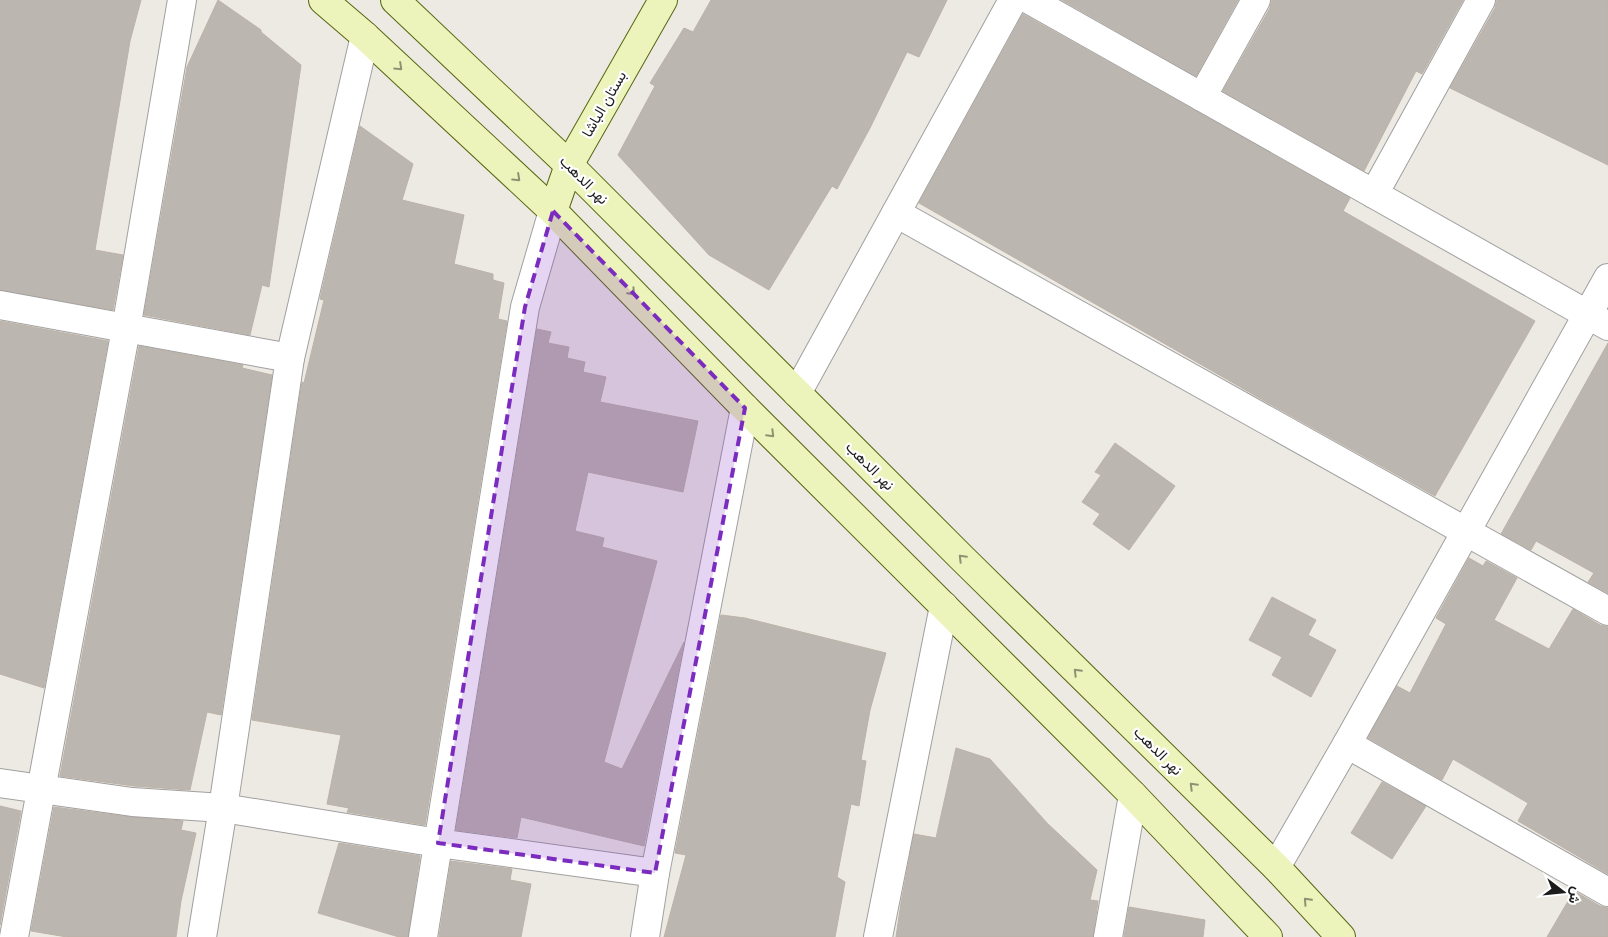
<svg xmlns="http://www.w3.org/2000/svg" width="1608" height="937" viewBox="0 0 1608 937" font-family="'Space Grotesk',Vazirmatn,sans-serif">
<rect width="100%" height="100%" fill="#eceae3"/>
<g fill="#bcb6b0" stroke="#bdb2a7">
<polygon points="0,0 141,0 130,41 95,250 123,255 113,310 0,290"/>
<polygon points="218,0 261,30 261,32 301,65 269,287 262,285 250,335 144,315 187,67"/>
<polygon points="711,0 947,0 919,57 907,52 870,128 837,189 832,186 769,290 709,255 618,155 655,86 650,83 684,28 693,32"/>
<polygon points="1062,0 1238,0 1196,76"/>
<polygon points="1272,0 1463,0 1422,74 1416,71 1364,171 1223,91 1270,8"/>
<polygon points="1497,0 1608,0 1608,165 1450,88 1495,8"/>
<polygon points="1023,14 1350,198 1343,211 1535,321 1435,496 1277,408 919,203"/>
<polygon points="360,126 413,164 402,200 464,215 454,264 493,274 493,280 504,283 498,319 507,321 425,825 347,812 349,808 327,804 341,735 252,720 302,382 304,383 324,300 320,299"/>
<polygon points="0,321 108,341 44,688 0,674"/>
<polygon points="537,329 551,332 548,343 569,347 567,358 585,362 583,372 606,377 600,402 698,421 683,492 588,472 575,531 604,538 602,547 657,561 604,762 622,769 684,642 644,846 521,817 517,838 456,830"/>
<polygon points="1608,343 1608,593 1588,582 1594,573 1536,541 1531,550 1501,534"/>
<polygon points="139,346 243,365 242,368 272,375 221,715 207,712 190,790 134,786 60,776"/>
<polygon points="1115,443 1175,486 1129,550 1093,524 1100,514 1082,502 1101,475 1095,472"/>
<polygon points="1469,558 1483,566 1486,561 1517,578 1494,620 1549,649 1573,609 1600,625 1608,627 1608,874 1518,821 1528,803 1453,759 1442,780 1368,738 1397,686 1410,693 1446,624 1436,618"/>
<polygon points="1272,597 1316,620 1308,635 1336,650 1311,697 1272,675 1282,657 1249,640"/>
<polygon points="721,615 745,618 886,653 870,710 861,760 866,761 859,806 851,804 837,877 845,882 835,937 664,937 686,855 675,853"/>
<polygon points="956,748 990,759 1047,823 1097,870 1090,900 1098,901 1093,937 896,937 901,903 914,834 936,838"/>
<polygon points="1382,782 1426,806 1392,859 1351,833"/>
<polygon points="0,806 21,811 0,925"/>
<polygon points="54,807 130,817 183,821 181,830 196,833 181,901 176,937 67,937 31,931"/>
<polygon points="339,843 420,856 408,937 399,937 318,913"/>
<polygon points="451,861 512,869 510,880 531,884 521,937 439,937"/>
<polygon points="1574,891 1600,906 1608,908 1608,937 1547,937"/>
<polygon points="1129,907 1205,920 1203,937 1124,937"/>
</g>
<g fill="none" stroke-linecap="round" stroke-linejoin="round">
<g stroke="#a0a0a0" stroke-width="30">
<g id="street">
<polyline points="1030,0 1608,326"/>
<polyline points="1202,97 1256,0"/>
<polyline points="1374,194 1481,0"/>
<polyline points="896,213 1608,611"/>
<polyline points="0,305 290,358"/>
<polyline points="797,393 1013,0"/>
<polyline points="1347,744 1608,892"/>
<polyline points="0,783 132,802 223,808 438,843 655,873"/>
<polyline points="1276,867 1347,744 1608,278"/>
<polyline points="14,937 126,329 182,0"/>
<polyline points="202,937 223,808 290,358 365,36"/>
<polyline points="423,937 525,307 553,211"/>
<polyline points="645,937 655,873 745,408"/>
<polyline points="878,937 944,606"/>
<polyline points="1108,937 1133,795"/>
</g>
</g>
<g stroke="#58670f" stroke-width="30">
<g id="secondary">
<polyline points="323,0 365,36 553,211 745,408 1133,795 1268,937"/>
<polyline points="395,0 569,165 962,558 1276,867 1341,937"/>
<polyline points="553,211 569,165 663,0"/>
</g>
</g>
<use href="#street" stroke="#fff" stroke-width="28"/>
<use href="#secondary" stroke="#ecf3bb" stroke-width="28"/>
</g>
<defs><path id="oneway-chevron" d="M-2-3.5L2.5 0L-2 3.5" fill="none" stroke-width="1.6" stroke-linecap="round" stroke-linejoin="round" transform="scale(1.25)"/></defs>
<g stroke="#8e9273">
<use href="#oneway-chevron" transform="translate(399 67) rotate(43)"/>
<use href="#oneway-chevron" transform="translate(517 178) rotate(43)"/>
<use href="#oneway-chevron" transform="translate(632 292) rotate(46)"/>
<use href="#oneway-chevron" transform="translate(771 434) rotate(45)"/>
<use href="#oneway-chevron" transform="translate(962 558) rotate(-135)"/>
<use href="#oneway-chevron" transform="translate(1077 672) rotate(-135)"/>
<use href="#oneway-chevron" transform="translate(1193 786) rotate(-135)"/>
<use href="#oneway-chevron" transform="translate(1307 901) rotate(-133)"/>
</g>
<path fill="#7b2cbf" fill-opacity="0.2" stroke="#7b2cbf" stroke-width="4" stroke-dasharray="10 6" stroke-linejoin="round" d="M553,211l192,197 -90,465 -217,-30 87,-536z"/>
<g text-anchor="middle" stroke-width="4.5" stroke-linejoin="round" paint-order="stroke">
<g font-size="15" fill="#1c1c1c" stroke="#fff">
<text transform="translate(604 104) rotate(-60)" y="5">بستان الباشا</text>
<text transform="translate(584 180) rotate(45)" y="5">نهر الدهب</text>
<text transform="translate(870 466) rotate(45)" y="5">نهر الدهب</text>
<text transform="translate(1158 751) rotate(45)" y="5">نهر الدهب</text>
</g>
</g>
<g transform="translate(1563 892) rotate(106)" stroke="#ffffff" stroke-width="4" paint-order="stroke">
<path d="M0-4L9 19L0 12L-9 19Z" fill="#1c1c1c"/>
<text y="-8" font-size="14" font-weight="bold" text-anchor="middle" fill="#1c1c1c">ش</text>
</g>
</svg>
